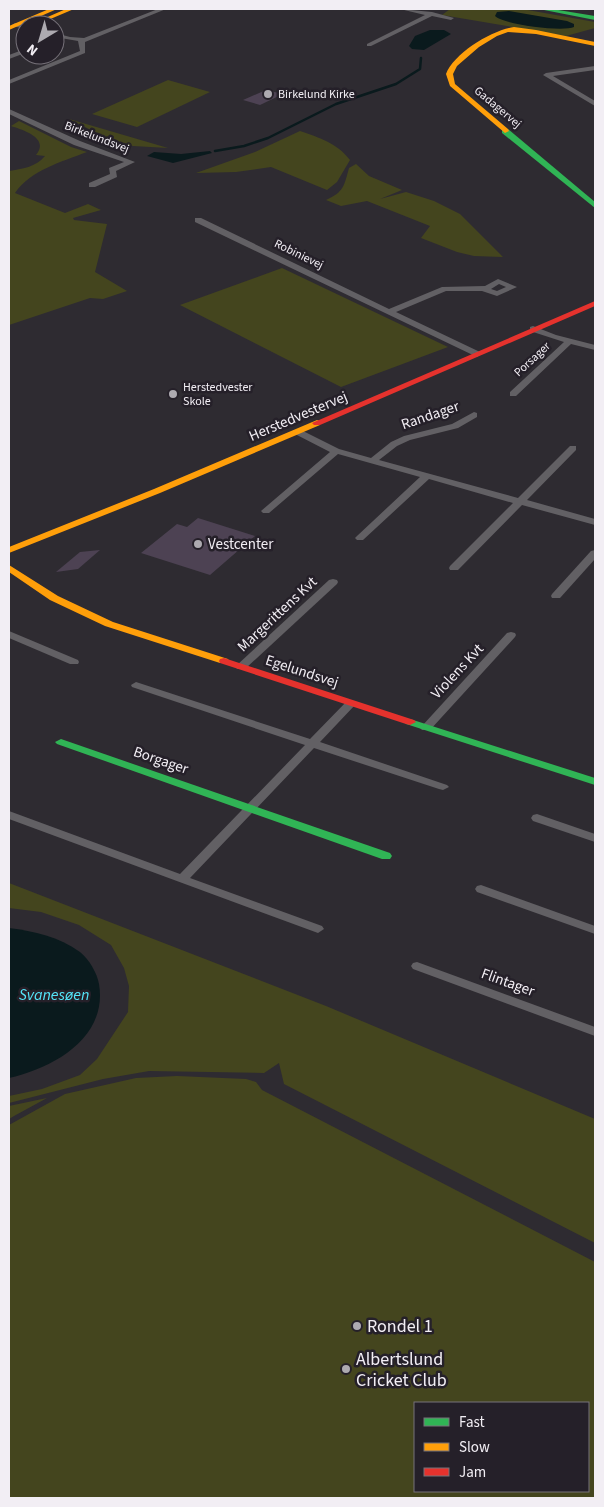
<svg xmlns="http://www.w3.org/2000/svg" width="604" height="1507" viewBox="0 0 604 1507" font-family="'Source Sans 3',sans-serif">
<rect width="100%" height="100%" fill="#2e2b31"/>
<g fill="#44451e" fill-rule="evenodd">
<polygon points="450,9 522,9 595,22 595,28 566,36 442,15"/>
<polygon points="168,80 210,92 137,127 92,114"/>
<polygon points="69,119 168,148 133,146 115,142"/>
<path d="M19,121l52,26 16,5c-26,10 -56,18 -72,41l50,20 23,-9 13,6 -28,8 1,2 33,4 -12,48 32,19 -24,8 -13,-1 -81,27v-154c13,-2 27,-4 36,-15l-9,-1c14,-17 -13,-25 -25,-29z"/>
<path d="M300,131c20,7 37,12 50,29l-13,22 -10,8 -56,-23 -35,5 -40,1 59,-21z"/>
<path d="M356,164l13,12 33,14 -22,9 26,-7 28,9 26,13 43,43 -29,-1 -17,-4 -36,-14 9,-12 -63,-25 -26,5 -15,-6c18,-8 18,-14 23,-32z"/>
<polygon points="282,268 448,347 341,387 180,305"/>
<polygon points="9,883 326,1006 595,1119 595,1243 284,1084 279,1063 264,1073 149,1071 103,1079 9,1103 9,1096 42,1089 80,1075 97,1059 128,1012 129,986 124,968 111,945 79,925 41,912 9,908"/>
<path d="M177,1076l69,3 10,3 6,8 333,172v236h-586v-373l56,-31 71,-16zM415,1403h173v88h-173z"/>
<polygon points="47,1098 14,1116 9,1119 9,1106"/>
</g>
<g fill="#0a1a1d">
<path d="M509,11l58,10 7,3v3c-11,5 -70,-2 -79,-11l2,-4z"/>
<polygon points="430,30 444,30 451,34 424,50 412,49 409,46 415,36"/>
<polygon points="210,151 212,153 173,163 147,156 154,152 181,154"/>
<path d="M9,928c25,3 50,9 71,24 9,7 17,21 19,32 9,54 -46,84 -90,94z"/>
</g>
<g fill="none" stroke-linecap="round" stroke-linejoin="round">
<polyline stroke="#0a1a1d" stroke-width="2.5" points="215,151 244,146 268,138 336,104 396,84 420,69 421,58"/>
</g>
<g fill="#4d4253">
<polygon points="266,90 283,94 260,105 243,100"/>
<polygon points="198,518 255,536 210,575 141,553 177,524 187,527"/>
<polygon points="100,550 78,569 56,572 80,552"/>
</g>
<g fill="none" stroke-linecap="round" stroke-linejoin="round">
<g fill="#626064" fill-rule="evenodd">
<polygon points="158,9 166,9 85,42 85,53 9,84 9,80 80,51 78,41 55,37 55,33 70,37 84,38"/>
<polygon points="400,9 432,12 454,18 451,20 432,16 371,46 367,46 367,44 425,15"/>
<polygon points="15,23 25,25 25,29 13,26 12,25"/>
<polygon points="25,49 25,53 9,59 9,55"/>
<polygon points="595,66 595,70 553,76 595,101 595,106 543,75 546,73"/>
<polygon points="9,109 80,141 135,162 116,171 117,177 95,187 89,187 89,183 110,174 109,168 124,162 74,145 9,114"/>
<path d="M195,218h6l188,91 53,-22 43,-1 13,-7 19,8 -20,9 -15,-5h-36l-50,21 84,40 1,2 -4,3 -282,-135zM499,284l7,3 -9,4 -6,-2z"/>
<polygon points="533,326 556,335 595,345 595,350 571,344 516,396 510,396 510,392 564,342 530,331 530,327"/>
<polygon points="474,412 477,413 477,417 458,428 410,440 397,446 379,460 518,498 570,446 576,446 576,450 527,500 595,519 595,525 522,505 458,570 450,570 449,568 450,566 513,503 429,479 363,540 357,540 355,538 357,536 420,477 338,454 269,513 263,513 261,511 330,452 295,434 295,430 301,430 339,449 371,458 391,442 404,436 452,424"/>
<polygon points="595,550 595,559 560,598 552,598 551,596 552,594 591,551"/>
<polygon points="333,579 337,580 338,582 337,584 245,669 237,669 236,667 237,665 329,580"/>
<polygon points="9,631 78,660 79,662 78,664 70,664 9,638"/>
<polygon points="511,632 515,633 516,635 515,637 430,730 422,730 420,728 422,726 507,633"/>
<polygon points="136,682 310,739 347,701 355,701 356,703 355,705 320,742 447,785 449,787 443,790 439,789 314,748 190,878 322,926 324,929 318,933 9,819 9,811 180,874 305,745 132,687 131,685"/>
<polygon points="537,814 595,834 595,842 533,821 531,818 533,815"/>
<polygon points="481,885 595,926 595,934 477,892 475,889 477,886"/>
<polygon points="417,962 595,1027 595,1036 413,969 411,966 413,963"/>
</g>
<g fill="#30b455" fill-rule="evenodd">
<polygon points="539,9 552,9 595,16 595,20"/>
<polygon points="502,129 508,129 595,202 595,208 502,133"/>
<polygon points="410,719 595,778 595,785 406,724 404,722 406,720"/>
<polygon points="61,739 390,853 392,856 390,859 382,859 57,744 55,742"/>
</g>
<g fill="#ff9f0a" fill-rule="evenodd">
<polygon points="49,9 57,9 9,30 9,26"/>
<polygon points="66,9 74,9 48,20 43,19"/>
<path d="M514,27l22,3 59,12v4l-59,-12 -28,-2 -11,4 -18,11 -22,19 -4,8 2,10 53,45 1,2 -4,2 -55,-47 -4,-12c8,-21 46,-44 68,-47z"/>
<polygon points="317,420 320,421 320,425 160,493 9,553 9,547 154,489"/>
<polygon points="9,565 58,596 113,622 228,659 229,661 228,663 220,663 105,626 50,600 9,572"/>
</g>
<g fill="#e5322d" fill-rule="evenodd">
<polygon points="595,301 595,306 320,425 314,425 312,423"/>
<polygon points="224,658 414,720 416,722 410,725 406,724 220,663 219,661 220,659"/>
</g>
</g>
<g fill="#adaab0" stroke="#252029" stroke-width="2">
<circle cx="268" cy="94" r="5"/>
<circle cx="173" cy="394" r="5"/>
<circle cx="198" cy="544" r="5"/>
<circle cx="357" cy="1326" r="5"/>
<circle cx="346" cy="1369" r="5"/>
</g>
<g text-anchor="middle" stroke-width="5" stroke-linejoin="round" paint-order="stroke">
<g font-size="12" fill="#f2eef4" stroke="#252029" text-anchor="start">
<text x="278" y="98">Birkelund Kirke</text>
<text x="183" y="391">Herstedvester<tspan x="183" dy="14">Skole</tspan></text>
</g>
<g font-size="12" fill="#f2eef4" stroke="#252029">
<text transform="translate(498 107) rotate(40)" y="4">Gadagervej</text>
<text transform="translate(97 137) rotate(21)" y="4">Birkelundsvej</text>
<text transform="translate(299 254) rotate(26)" y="4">Robinievej</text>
<text transform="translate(532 359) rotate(-43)" y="4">Porsager</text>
</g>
<g font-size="15" fill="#f2eef4" stroke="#252029">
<text transform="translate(430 415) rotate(-19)" y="5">Randager</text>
<text transform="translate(298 416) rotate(-23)" y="5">Herstedvestervej</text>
<text transform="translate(277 614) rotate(-43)" y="5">Margerittens Kvt</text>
<text transform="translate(302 671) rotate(18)" y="5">Egelundsvej</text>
<text transform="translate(457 671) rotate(-47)" y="5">Violens Kvt</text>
<text transform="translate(161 760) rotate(19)" y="5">Borgager</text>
<text transform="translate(508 982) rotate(20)" y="5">Flintager</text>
</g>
<g font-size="15" fill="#f2eef4" stroke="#252029" text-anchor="start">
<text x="208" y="549">Vestcenter</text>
</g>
<g font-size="16" font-style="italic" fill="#55e5fa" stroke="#252029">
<text x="54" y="1000">Svanesøen</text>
</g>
<g font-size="18" fill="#f2eef4" stroke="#252029" text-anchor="start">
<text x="367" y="1332">Rondel 1</text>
<text x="356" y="1365">Albertslund<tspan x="356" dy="21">Cricket Club</tspan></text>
</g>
</g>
<rect width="604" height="1507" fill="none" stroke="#f2eef4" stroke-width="20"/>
<rect x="414" y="1402" width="175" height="90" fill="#252029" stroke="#77727a"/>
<rect x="424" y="1418" width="25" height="8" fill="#30b455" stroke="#77727a"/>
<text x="459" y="1427" font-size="15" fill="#f2eef4">Fast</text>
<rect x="424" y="1443" width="25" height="8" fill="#ff9f0a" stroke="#77727a"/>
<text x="459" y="1452" font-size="15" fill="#f2eef4">Slow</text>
<rect x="424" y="1468" width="25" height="8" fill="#e5322d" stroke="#77727a"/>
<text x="459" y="1477" font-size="15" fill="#f2eef4">Jam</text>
<g transform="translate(40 40) rotate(218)"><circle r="24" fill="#252029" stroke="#77727a"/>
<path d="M0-4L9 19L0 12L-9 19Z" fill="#adaab0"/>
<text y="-8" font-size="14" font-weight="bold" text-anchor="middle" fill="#f2eef4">N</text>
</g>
</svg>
